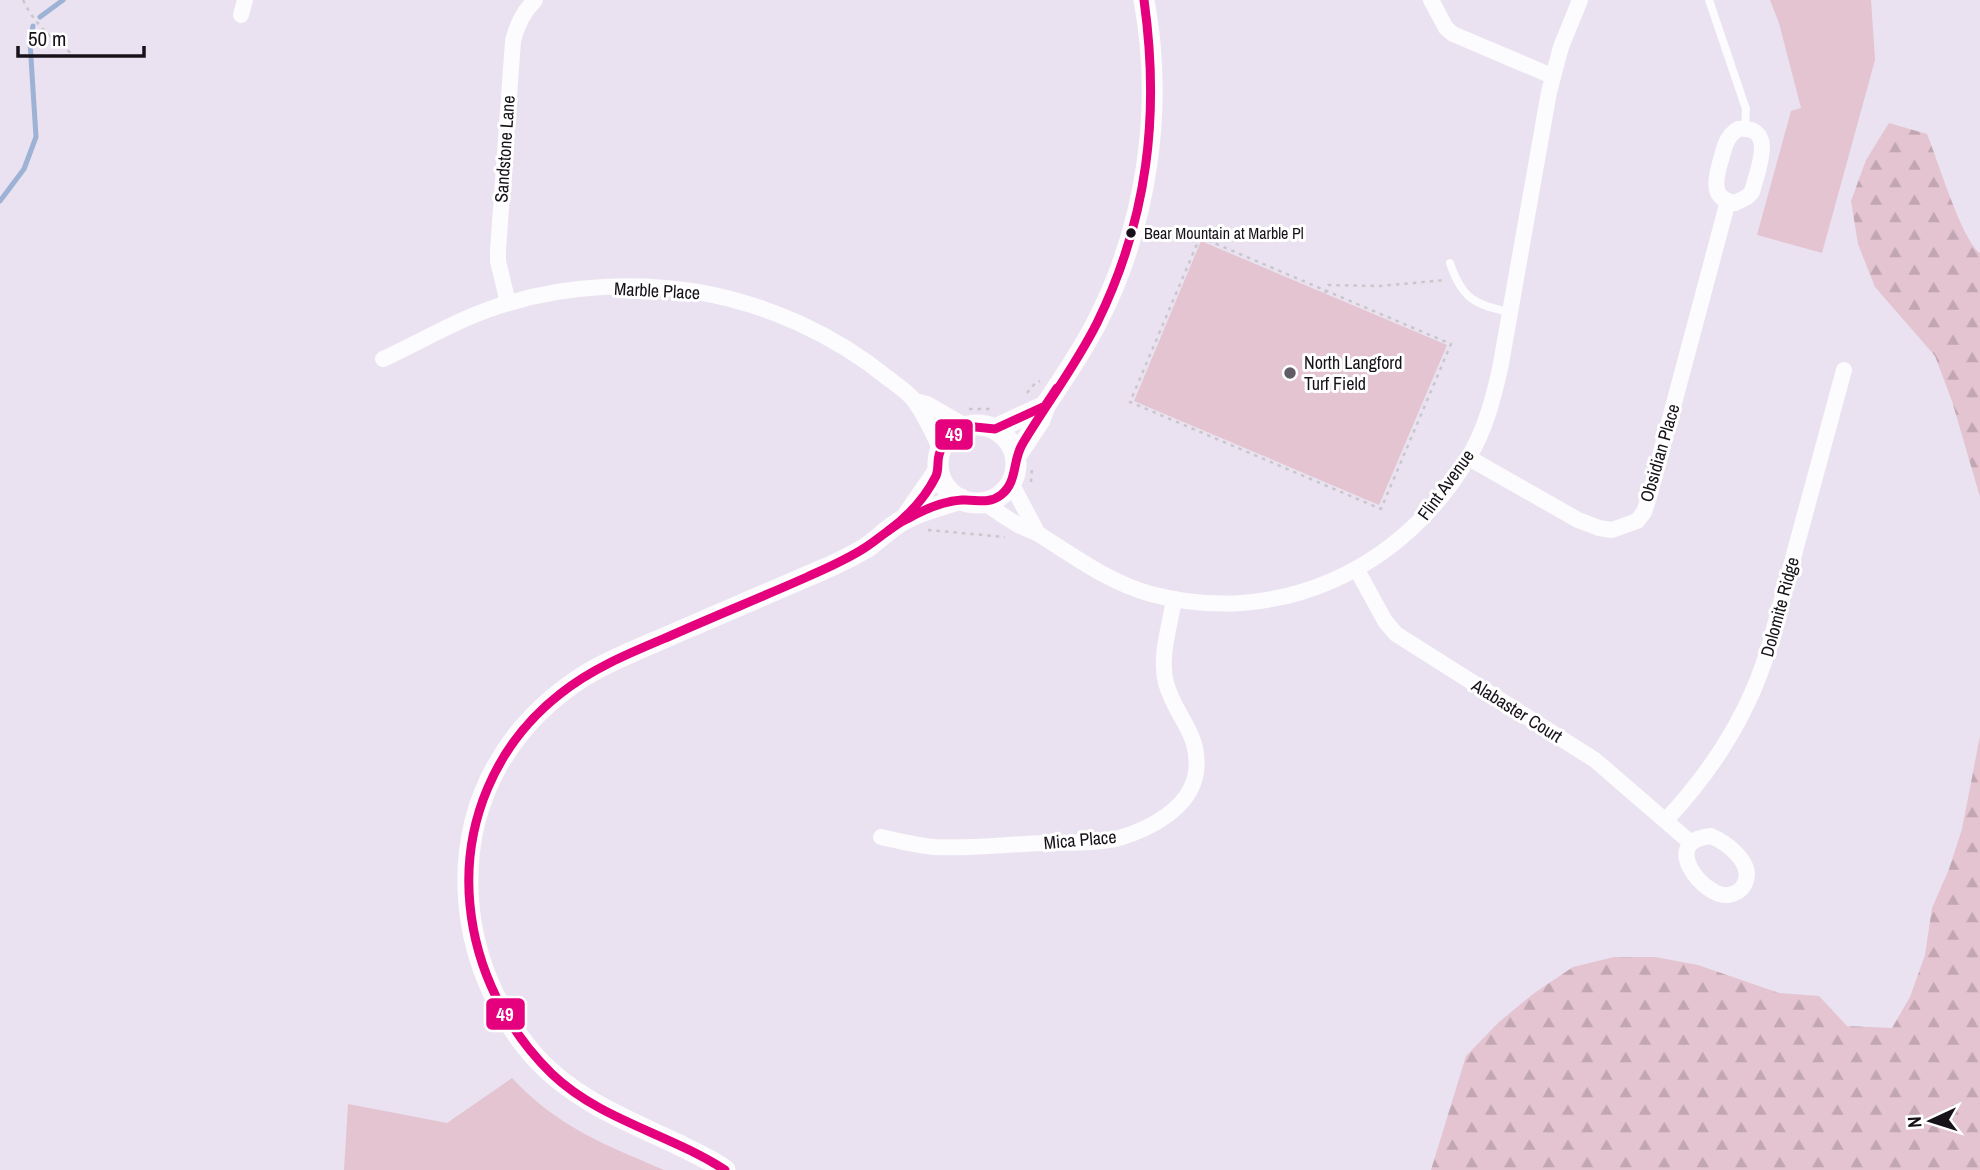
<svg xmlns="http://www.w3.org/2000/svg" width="1980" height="1170" viewBox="0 0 1980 1170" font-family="'Archivo Narrow',sans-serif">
<defs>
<pattern id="forest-firs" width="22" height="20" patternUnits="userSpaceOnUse" patternTransform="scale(1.75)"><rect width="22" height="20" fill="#e3c4d0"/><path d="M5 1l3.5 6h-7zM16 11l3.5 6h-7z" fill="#c2a7b2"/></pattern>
</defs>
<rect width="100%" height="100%" fill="#eae2f0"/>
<g fill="url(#forest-firs)">
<path d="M1889,123l38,11c10,24 35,107 53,119v244l-28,-96 -17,-45 -60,-69 -17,-43 -7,-43 15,-41z"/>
<polygon points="1980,736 1980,1170 1431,1170 1466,1056 1499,1022 1533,994 1573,967 1614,957 1655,957 1698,965 1779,993 1819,996 1847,1026 1892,1028 1910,997 1925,955 1932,908 1949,869 1962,829"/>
</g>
<g fill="#e3c4d0">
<polygon points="1770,0 1871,0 1875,60 1822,253 1757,235 1791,111 1801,108 1779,23"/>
<polygon points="1201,241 1447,345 1379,505 1134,401"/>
<path d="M512,1078c46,49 91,66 152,92h-320l4,-66 99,19z"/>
</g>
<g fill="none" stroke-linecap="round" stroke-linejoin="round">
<g stroke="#9eb2d5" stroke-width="5">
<polyline points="40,17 63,0"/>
<polyline points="0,201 24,169 36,137 30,42 33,26"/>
</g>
<g stroke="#c9c7cc" stroke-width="2.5" stroke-dasharray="3.5 5" stroke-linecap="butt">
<path d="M23,0c11,23 28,39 48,53"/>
<polygon points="1200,237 1451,344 1381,509 1130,402"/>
<polyline points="1325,293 1328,285 1380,286 1445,280"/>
<polyline points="1027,393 1036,382 1040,381"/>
<polyline points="969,409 991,409"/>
<polyline points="1031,482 1032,468"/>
<polyline points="928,530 1005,537"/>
</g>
<g stroke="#fcfbfd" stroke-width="8">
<polyline points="1709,0 1746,109 1745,129"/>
<path d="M1450,263c12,36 25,42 60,49"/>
</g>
<g stroke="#fcfbfd" stroke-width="16">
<polyline points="1431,0 1446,28 1453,34 1552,76"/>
<polyline points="241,15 245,0"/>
<path d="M1738,129c40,-4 19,42 14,63l-5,5 -12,6c-24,-4 -20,-22 -15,-40 4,-13 5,-26 18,-34z"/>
<path d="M508,303l-10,-42v-11l15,-209c4,-17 10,-29 22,-41"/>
<path d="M383,359c41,-19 82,-44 126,-56 59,-18 128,-21 189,-11 69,12 136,42 191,87 8,6 17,12 24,20 8,10 23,38 27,51"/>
<polyline points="915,401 927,404 965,426"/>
<polyline points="1469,458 1578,520 1599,528 1612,530 1637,521 1644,512 1649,497 1728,201"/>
<polyline points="1011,483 1037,532"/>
<path d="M985,503c11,8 23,16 35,23 7,3 14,5 20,9 35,22 70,48 111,59 127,34 252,-25 317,-136 17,-27 25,-59 32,-89l49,-277 12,-45 19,-47"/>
<polyline points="1357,570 1385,621 1396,634 1595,760 1691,843"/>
<path d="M1666,820c48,-51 83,-106 103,-173l75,-277"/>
<path d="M1711,836c16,7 43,27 34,47 -3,7 -10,11 -17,12 -24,3 -70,-54 -17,-59z"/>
<path d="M881,837c17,4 35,8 53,10 36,2 75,-3 111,-4 24,-1 51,1 74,-5 31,-9 72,-30 77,-66 5,-39 -21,-55 -30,-89 -7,-26 4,-57 8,-84"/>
</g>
<g stroke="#fcfbfd" stroke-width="21">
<circle cx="977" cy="464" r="39"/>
<polyline points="995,429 1045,406"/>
<path d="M1016,456l24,-36 5,-14c18,-27 36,-53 51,-82 51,-98 68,-216 48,-324"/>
<polyline points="905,519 938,471"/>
<path d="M725,1170c-15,-11 -32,-18 -48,-26 -51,-24 -103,-44 -142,-87 -41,-47 -65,-106 -67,-168 -3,-90 41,-165 116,-213 29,-18 63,-30 94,-44 48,-21 96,-41 144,-62 15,-6 30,-14 44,-22 13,-9 25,-22 39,-29 17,-9 38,-14 56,-20"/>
</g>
<g stroke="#fff" stroke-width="14">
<g id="bus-1">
<path d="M888,531c19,-14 37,-33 48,-55 3,-7 1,-14 3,-21 3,-13 16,-22 26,-29l30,3 50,-23 12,-18"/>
<path d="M725,1170c-55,-36 -125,-50 -173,-96 -46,-45 -76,-105 -82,-169 -8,-81 25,-160 90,-211 32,-26 72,-42 110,-58 45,-20 92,-39 137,-59 20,-9 41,-18 59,-30 14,-9 26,-21 41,-28 16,-9 36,-18 55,-19 14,-1 26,5 39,-5 17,-13 11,-35 22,-52 24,-40 53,-78 74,-120 51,-104 63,-209 47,-323"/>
</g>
</g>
<use href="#bus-1" stroke="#e5007d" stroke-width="9"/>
</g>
<circle fill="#17121a" stroke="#fff" stroke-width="2.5" cx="1131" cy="233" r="6"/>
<circle fill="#615b65" stroke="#fff" stroke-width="2.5" cx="1290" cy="373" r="7"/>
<g text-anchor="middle" stroke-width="6" stroke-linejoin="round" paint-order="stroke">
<g font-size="16" fill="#17121a" stroke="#fff" text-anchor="start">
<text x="1144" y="239">Bear Mountain at Marble Pl</text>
</g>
<g font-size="18" fill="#17121a" stroke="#fff">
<text transform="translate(505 149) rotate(-86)" y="6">Sandstone Lane</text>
<text transform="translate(657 291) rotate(3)" y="6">Marble Place</text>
<text transform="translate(1660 453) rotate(-74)" y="6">Obsidian Place</text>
<text transform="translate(1446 485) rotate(-54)" y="6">Flint Avenue</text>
<text transform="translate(1780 607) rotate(-75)" y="6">Dolomite Ridge</text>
<text transform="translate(1517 711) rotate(32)" y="6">Alabaster Court</text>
<text transform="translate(1080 840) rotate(-5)" y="6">Mica Place</text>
</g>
<g font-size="18" fill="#17121a" stroke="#fff" text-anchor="start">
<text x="1304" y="369">North Langford<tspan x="1304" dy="21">Turf Field</tspan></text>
</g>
</g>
<g stroke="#fff" stroke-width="2.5">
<rect x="934" y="418" width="40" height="33" rx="7" fill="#e5007d"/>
<rect x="485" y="997" width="41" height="34" rx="7" fill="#e5007d"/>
</g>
<g font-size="19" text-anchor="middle" font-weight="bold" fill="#fff">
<text x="954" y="441">49</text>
<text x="505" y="1021">49</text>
</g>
<g transform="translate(1931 1121) rotate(266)" stroke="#ffffff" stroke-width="5" paint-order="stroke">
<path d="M0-5L12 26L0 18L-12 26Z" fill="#17121a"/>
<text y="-10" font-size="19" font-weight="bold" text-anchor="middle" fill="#17121a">N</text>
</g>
<path d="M18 46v10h126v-10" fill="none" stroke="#17121a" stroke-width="3.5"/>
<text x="28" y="46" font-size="21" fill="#17121a" stroke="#ffffff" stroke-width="5" paint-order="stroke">50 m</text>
</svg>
